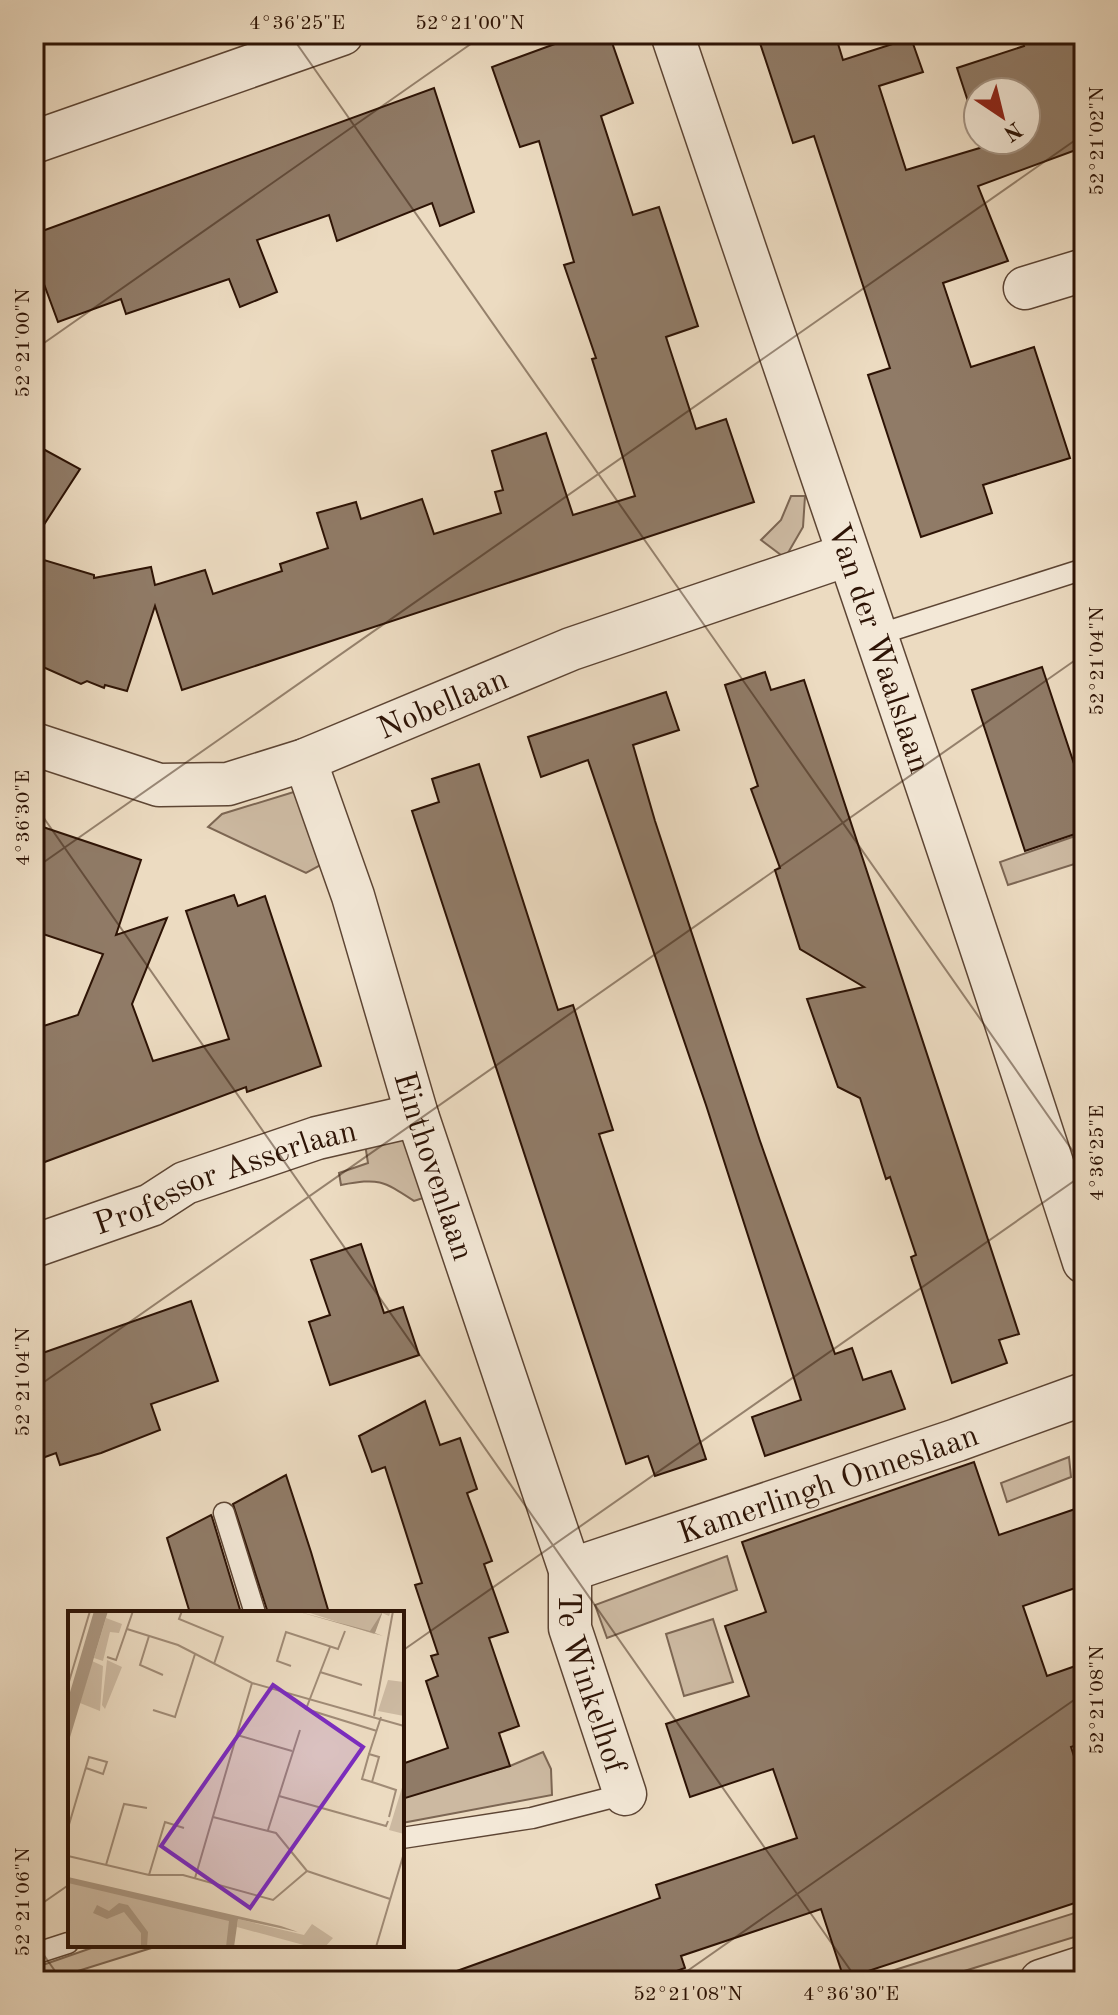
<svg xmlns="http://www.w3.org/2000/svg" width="1118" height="2015" viewBox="0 0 1118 2015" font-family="'Old Standard TT',serif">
<rect width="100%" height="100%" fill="#ecdbc1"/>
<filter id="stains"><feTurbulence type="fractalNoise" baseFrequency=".0025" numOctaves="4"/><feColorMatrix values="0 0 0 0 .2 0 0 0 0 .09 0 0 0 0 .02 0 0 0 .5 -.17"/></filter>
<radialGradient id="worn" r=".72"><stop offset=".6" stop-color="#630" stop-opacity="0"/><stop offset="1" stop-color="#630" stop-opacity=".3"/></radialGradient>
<g fill="#ccb9a1" stroke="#7c6653" stroke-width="2">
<polygon points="791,496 805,496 803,527 785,558 761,540 781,520"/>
<polygon points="297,791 328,861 306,873 208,827 222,814"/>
<polygon points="1084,833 1084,861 1008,885 1000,862"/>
<path d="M388,1137l18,3 17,58 -9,3c-32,-21 -35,-23 -73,-16l-2,-12 29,-10 -3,-19z"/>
<polygon points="1069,1457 1071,1477 1007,1502 1001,1483"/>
<polygon points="727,1556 737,1590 607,1638 595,1605"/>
<polygon points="713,1619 733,1682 684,1696 666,1634"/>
<polygon points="543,1752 551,1769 552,1795 402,1823 402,1797 510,1766"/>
<polygon points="1084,1910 1084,1934 932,1981 860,1981"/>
<polygon points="100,1945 161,1945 46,1981 34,1981 34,1968"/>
</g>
<g fill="#907b67" stroke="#2d1305" stroke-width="2">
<polygon points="582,34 609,34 633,103 601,116 633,215 659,207 698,326 666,337 696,429 726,419 754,502 182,690 155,606 127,691 105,685 104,688 87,681 81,684 34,663 34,557 94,575 94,578 151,567 155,585 205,570 213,594 282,571 280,564 328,548 317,513 356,502 361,519 422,499 434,534 501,513 495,492 503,490 492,451 546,433 573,515 635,496 592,359 596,358 564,265 574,262 539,141 520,147 492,67"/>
<polygon points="757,34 835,34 843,60 911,38 923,72 879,86 906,170 983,147 981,140 1026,140 1026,92 978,92 978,132 957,68 1024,46 1020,34 1084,34 1084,147 978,186 1008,261 943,283 971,367 1034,347 1070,458 983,485 992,513 921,537 868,375 890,368 814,136 793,143"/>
<polygon points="434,88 474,212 440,226 432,203 337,241 329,215 257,240 277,292 240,307 229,279 126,314 121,299 58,322 34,257 34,234"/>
<polygon points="34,444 80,469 34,540"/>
<polygon points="1042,667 1084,794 1084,831 1025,851 972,690"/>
<polygon points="765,672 771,690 804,680 1019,1334 999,1340 1007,1363 952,1383 911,1257 916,1255 890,1177 886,1179 860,1098 838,1087 807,999 864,987 800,949 775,870 780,868 751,789 758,786 725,685"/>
<polygon points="666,692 679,730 633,745 655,821 760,1141 835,1354 852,1348 863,1380 891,1371 905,1409 765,1456 752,1417 801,1400 706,1105 588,760 541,777 528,737"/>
<polygon points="479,764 558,1010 573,1005 613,1130 599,1134 706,1459 655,1476 648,1456 626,1464 412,811 439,802 432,779"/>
<polygon points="34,824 141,860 116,935 167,918 132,1004 153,1061 229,1039 186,911 234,895 238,906 265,896 321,1066 247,1092 246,1087 34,1166 34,1029 78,1015 103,954 34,931"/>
<polygon points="361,1244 384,1313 403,1307 419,1355 330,1385 309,1322 330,1315 311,1260"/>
<polygon points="191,1301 218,1381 151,1404 160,1430 101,1453 60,1465 56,1453 34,1461 34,1356"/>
<polygon points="425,1401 440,1445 460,1438 477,1489 467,1493 492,1561 484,1564 508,1632 489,1638 519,1726 499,1733 510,1766 402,1799 402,1764 448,1748 426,1681 438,1676 431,1656 438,1654 415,1585 422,1583 385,1467 372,1472 359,1436"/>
<polygon points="974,1462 999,1535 1084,1506 1084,1585 1023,1606 1047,1676 1084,1663 1084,1743 1071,1747 1084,1787 1084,1900 844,1979 821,1909 681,1956 685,1968 649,1981 444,1981 443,1976 660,1898 656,1885 797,1838 773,1769 690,1797 666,1724 749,1696 725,1626 766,1612 742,1542"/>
<polygon points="286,1475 311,1552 329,1613 268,1613 233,1504"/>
<polygon points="211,1515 212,1517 241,1613 190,1613 167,1538"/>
</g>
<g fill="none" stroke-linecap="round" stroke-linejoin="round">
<g stroke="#5d4534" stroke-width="23">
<g id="service">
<polyline points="877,635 1084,569"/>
<polyline points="224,1513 255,1613"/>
<polyline points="402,1838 532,1818 625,1794"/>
<polyline points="34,1954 68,1943"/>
</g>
</g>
<g stroke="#5d4534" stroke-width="45">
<g id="minor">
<path id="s1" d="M672,34c138,409 280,817 412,1228"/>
<polyline points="34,142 342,34"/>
<polyline points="1025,288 1084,270"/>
<path id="s2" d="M34,744l125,41 69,-1 77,-24 266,-111 276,-94"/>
<path id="s3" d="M305,760l48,136 64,219 153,455v58l55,166"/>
<path id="s4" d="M34,1246l117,-41 34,-22 132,-45 100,-23"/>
<path id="s5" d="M570,1570l387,-130 127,-46"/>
<polyline points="1041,1981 1084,1967"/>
</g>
</g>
<use href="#service" stroke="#f3e8d7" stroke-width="20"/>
<use href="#minor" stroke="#f3e8d7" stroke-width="42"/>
</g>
<path fill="none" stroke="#2d1305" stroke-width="2" stroke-opacity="0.45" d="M290,34l794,1133M34,350l451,-316M34,804l824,1177M34,869l1050,-735M34,1389l1050,-735M402,1651l682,-477M34,1909l36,-25M34,1941l28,40M673,1981l411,-288"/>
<g text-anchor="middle" stroke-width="6" stroke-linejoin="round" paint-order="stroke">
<g font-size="32" fill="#2d1305" stroke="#f3e8d7">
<text dy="11" stroke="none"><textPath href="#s1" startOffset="648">Van der Waalslaan</textPath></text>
<text dy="11" stroke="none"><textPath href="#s2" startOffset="430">Nobellaan</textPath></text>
<text dy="11" stroke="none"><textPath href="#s3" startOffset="426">Einthovenlaan</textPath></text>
<text dy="11" stroke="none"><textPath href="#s4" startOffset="204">Professor Asserlaan</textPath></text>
<text dy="11" stroke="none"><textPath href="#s5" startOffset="272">Kamerlingh Onneslaan</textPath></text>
<text dy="11" stroke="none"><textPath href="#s3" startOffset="968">Te Winkelhof</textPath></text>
</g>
</g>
<g transform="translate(68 1611)">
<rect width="336" height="336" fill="#ecdbc1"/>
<path d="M236,0h87l-2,5 -7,-3 -8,21zM38,7l16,6 -3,9 -9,-1 -7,29 -9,-3zM39,49l15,7 -17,42 -3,-4zM24,50l11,5 -3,45 -20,-8zM320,69l16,2v34l-26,-5zM336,170v53l-15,-4zM0,270l168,39 -5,27h-163zM170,308l66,16 8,-11 21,14 -8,9h-14l-74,-20z" fill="#ccb9a1"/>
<path d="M26,0h14l-40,133v-45zM228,0l74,20 13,-20 -8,22 8,3zM0,266l213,49 17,6 -60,-13 -4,28h-8l3,-26 -161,-38zM51,292l9,2 20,27 -1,15h-6v-14l-17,-21 -17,7 -14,-6 4,-8 12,6z" fill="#ab9781"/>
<path fill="none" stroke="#a08b76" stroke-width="2" d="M114,0l-3,8 44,18 -9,27M59,18l51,16 74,38 152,43M81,25l-9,29 23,10M262,36l-24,62 71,22M39,46l9,3 17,-49M223,55l-14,-5 9,-29 52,17 7,-18M252,61l42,13M0,74l22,-74M85,99l22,7 20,-63M306,105l19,-105M313,106l-12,37 10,3 -7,25 24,8 -7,27M169,124l55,16M301,143l-7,25 10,3M211,185l107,30 2,-5M145,206l63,16 31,38M0,217l21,-71 18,5 -4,12 -17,-6M200,219l32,-100M0,245l81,19h34l90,25 34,-29M38,254l18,-61 23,4M239,260l83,28M81,264l16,-53 19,6M127,267l57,-195M308,336l28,-94"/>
<path fill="#7b2cbf" fill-opacity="0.15" stroke="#7b2cbf" stroke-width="4" d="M205,74l90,62 -113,161 -89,-62z"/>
<rect width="336" height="336" fill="none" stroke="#2d1305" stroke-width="4"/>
</g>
<rect width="1118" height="2015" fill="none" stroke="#ecdbc1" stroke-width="88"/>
<g transform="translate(1002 116) rotate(145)"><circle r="38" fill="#f3e8d7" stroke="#a49383" stroke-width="2"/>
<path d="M0-6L14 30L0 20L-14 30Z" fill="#8f2418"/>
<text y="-12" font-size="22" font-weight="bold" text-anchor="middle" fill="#2d1305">N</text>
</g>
<rect x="44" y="44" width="1030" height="1927" fill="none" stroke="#2d1305" stroke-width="3"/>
<g font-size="20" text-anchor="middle" fill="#2d1305">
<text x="297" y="29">4°36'25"E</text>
<text x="470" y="29">52°21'00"N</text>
<text transform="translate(1096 141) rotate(-90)" y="7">52°21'02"N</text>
<text transform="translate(22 343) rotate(-90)" y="7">52°21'00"N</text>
<text transform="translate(1096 661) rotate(-90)" y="7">52°21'04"N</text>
<text transform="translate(22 818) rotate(-90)" y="7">4°36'30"E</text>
<text transform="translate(1096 1153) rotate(-90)" y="7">4°36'25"E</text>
<text transform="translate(22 1382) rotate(-90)" y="7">52°21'04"N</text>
<text transform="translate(1096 1700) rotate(-90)" y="7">52°21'08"N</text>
<text transform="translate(22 1902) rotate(-90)" y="7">52°21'06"N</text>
<text x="688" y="2000">52°21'08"N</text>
<text x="851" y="2000">4°36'30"E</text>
</g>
<rect width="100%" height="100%" filter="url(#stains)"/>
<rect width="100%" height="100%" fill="url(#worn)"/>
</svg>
